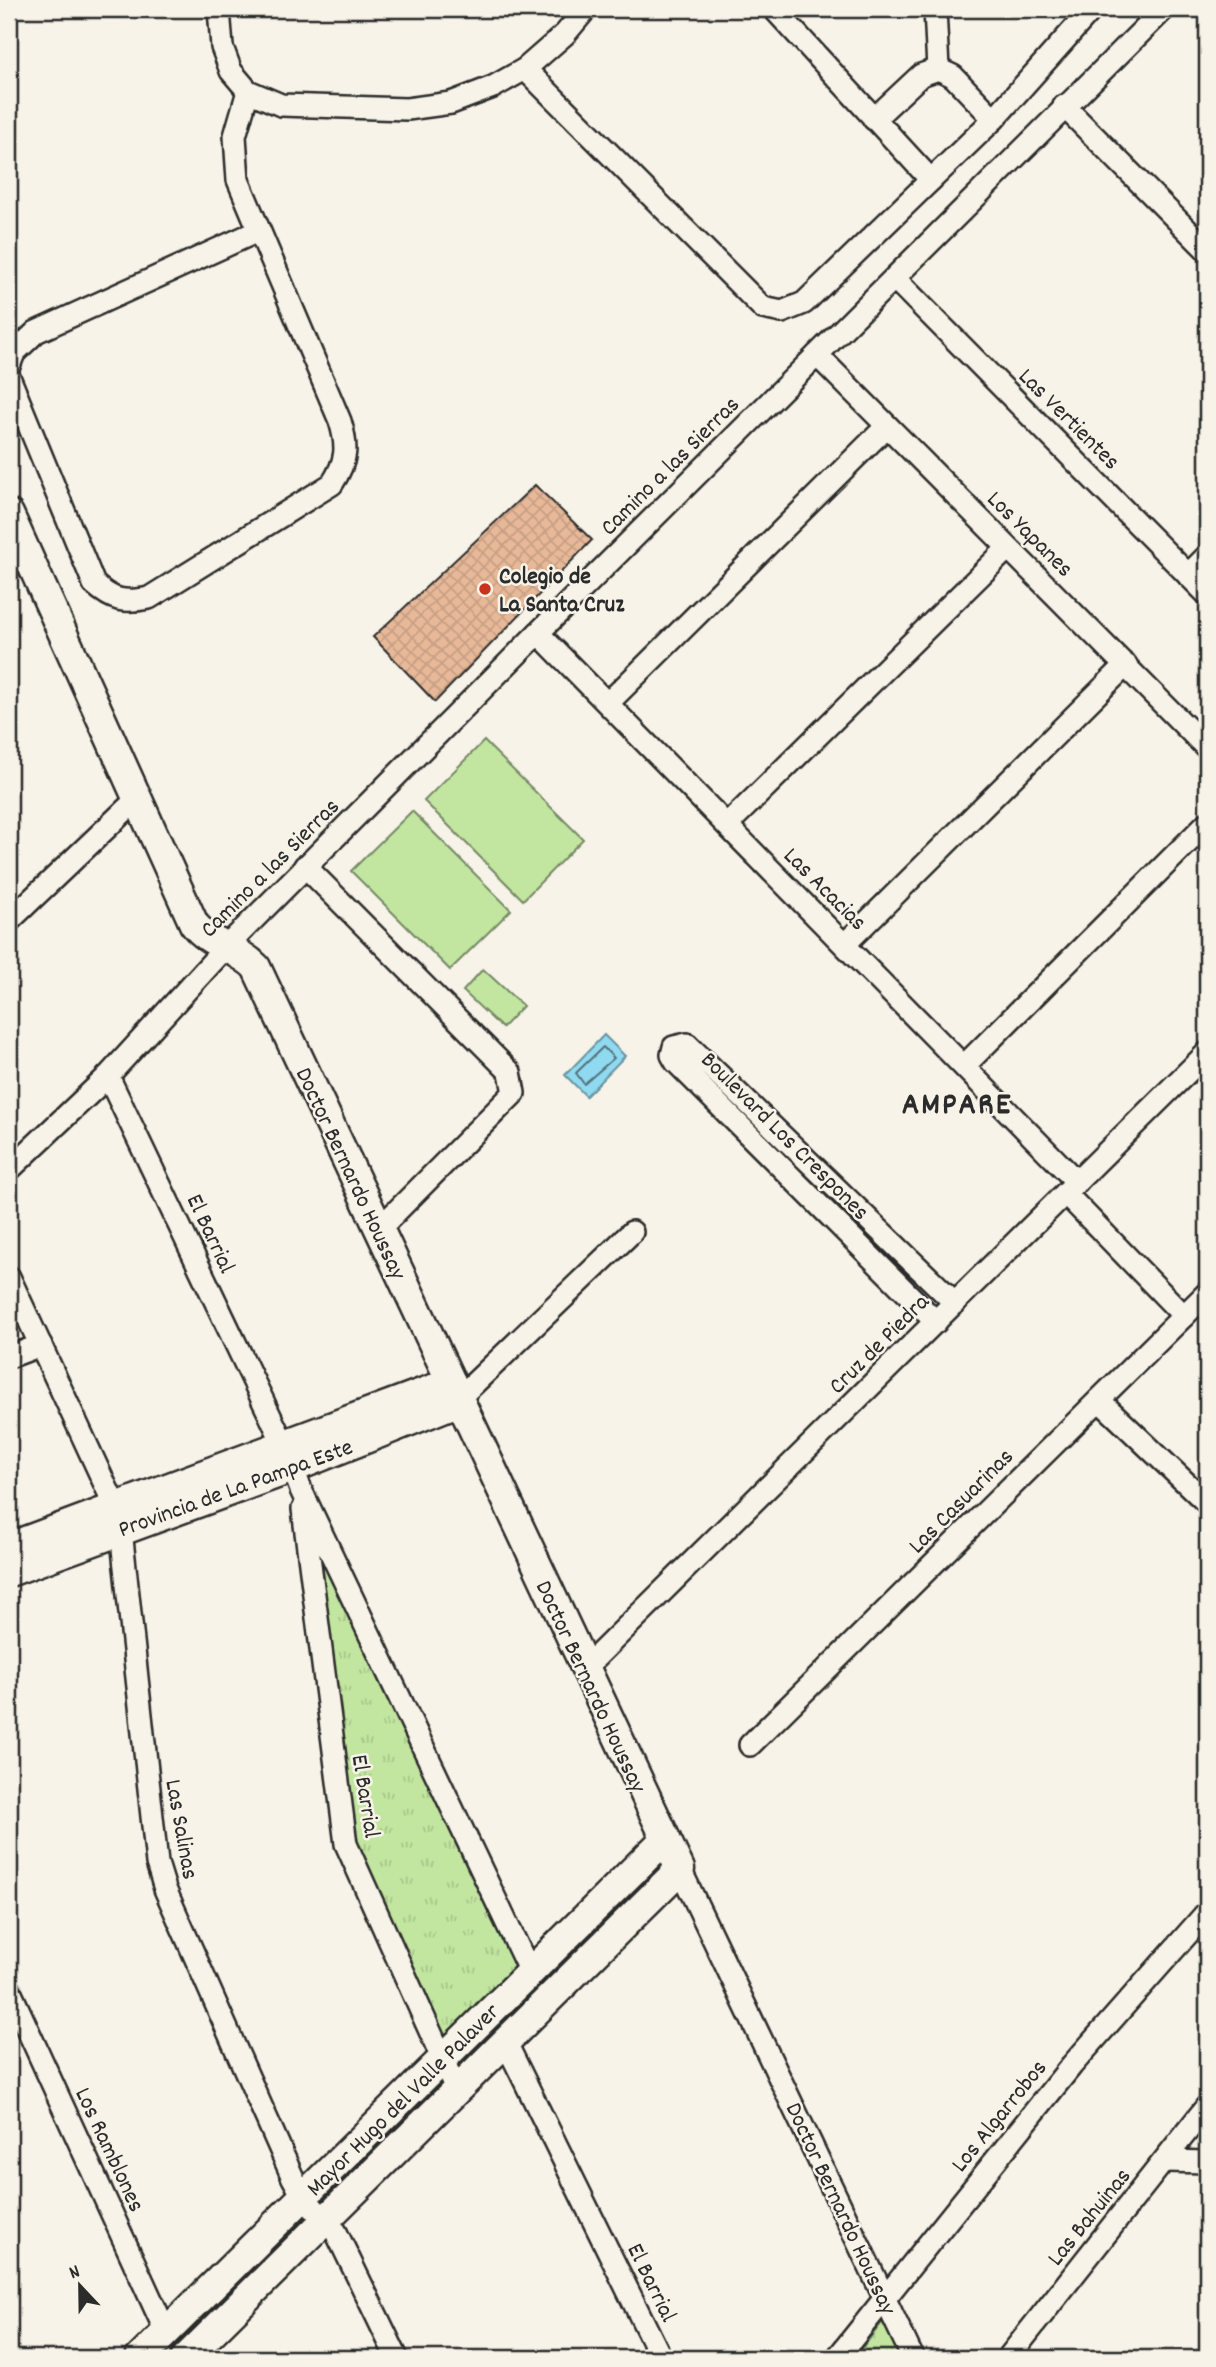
<svg xmlns="http://www.w3.org/2000/svg" width="1216" height="2367" viewBox="0 0 1216 2367" font-family="Dekko,sans-serif">
<defs>
<pattern id="grass-tufts" width="24" height="20" patternUnits="userSpaceOnUse" patternTransform="scale(1.75)"><rect width="24" height="20" fill="#c2e6a0"/><path d="M3 7l-1-3M5 7V3M7 7l1-3M15 17l-1-3M17 17v-4M19 17l1-3" fill="none" stroke="#a7c58a"/></pattern>
<pattern id="building-cross-hatch" width="8" height="8" patternUnits="userSpaceOnUse" patternTransform="scale(1.75)"><rect width="8" height="8" fill="#e8b999"/><path d="M0 0l8 8M0 8l8-8" fill="none" stroke="#c79f84"/></pattern>
</defs>
<rect width="100%" height="100%" fill="#f7f3e8"/>
<filter id="ink" filterUnits="userSpaceOnUse"><feTurbulence type="fractalNoise" baseFrequency=".0143" numOctaves="2"/><feDisplacementMap in="SourceGraphic" scale="14" xChannelSelector="R" yChannelSelector="G"/><feConvolveMatrix kernelMatrix="1 2 1 2 8 2 1 2 1" color-interpolation-filters="sRGB"/></filter>
<g filter="url(#ink)">
<g fill="url(#grass-tufts)" stroke="#768866" stroke-width="2">
<polygon points="324,1560 329,1562 514,1965 511,1977 451,2034 438,2032 355,1850 318,1566"/>
<polygon points="639,1879 647,1887 463,2071 454,2062"/>
<polygon points="432,2083 441,2091 342,2190 333,2181"/>
<polygon points="295,2219 304,2228 172,2358 154,2358"/>
<polygon points="888,2321 909,2358 855,2358 881,2324"/>
</g>
<g fill="#c2e6a0" stroke="#768866" stroke-width="2">
<polygon points="484,741 583,839 523,900 424,801"/>
<polygon points="412,811 511,910 450,970 351,871"/>
<polygon points="483,969 523,1006 502,1028 463,991"/>
</g>
<polygon fill="#8fdaf0" stroke="#6794a1" stroke-width="2" points="604,1035 625,1056 586,1096 565,1075"/>
<g fill="none" stroke-linecap="round" stroke-linejoin="round">
<polygon stroke="#53717a" stroke-width="2" points="603,1047 614,1058 584,1084 576,1073"/>
</g>
<polygon fill="url(#building-cross-hatch)" stroke="#2b2b2b" stroke-width="2" points="535,485 592,540 435,702 373,637"/>
<g fill="none" stroke-linecap="round" stroke-linejoin="round">
<g stroke="#2b2b2b" stroke-width="26">
<g id="street">
<polyline points="219,9 222,47 231,71 248,91 281,105 407,109 451,103 493,87 525,69 565,34 586,9"/>
<polyline points="774,9 931,180"/>
<polyline points="935,9 938,69"/>
<polyline points="525,69 763,308 782,312 804,303 994,119 1092,9"/>
<polyline points="1064,106 1207,250"/>
<polyline points="874,119 921,75 938,69 953,76 994,119"/>
<polyline points="895,279 1207,594"/>
<polyline points="817,355 1207,748"/>
<polyline points="9,366 14,353 36,332 258,231"/>
<path d="M9,377l85,207c19,17 30,19 55,14l183,-114c15,-23 16,-37 8,-63l-102,-241 -3,-44 13,-45"/>
<polyline points="1188,575 1207,556"/>
<polyline points="538,633 1077,1182"/>
<polyline points="608,703 887,426"/>
<polyline points="727,825 1008,548"/>
<polyline points="305,866 510,1072 514,1093 379,1229"/>
<polyline points="9,921 139,797"/>
<polyline points="845,944 1126,665"/>
<polyline points="965,1065 1207,823"/>
<polyline points="108,1076 284,1445 301,1490 529,1970"/>
<polyline points="9,1170 108,1076 225,948 538,633 1164,9"/>
<polyline points="1066,1194 1184,1316"/>
<polyline points="9,1277 115,1506 121,1530 154,1835 157,1863 165,1889 293,2178 304,2198 336,2232 397,2358"/>
<polyline points="936,1322 676,1062 672,1055 674,1047 687,1044 955,1303"/>
<polyline points="9,1357 41,1345"/>
<polyline points="459,1398 632,1232"/>
<polyline points="1099,1400 1207,1503"/>
<polyline points="303,1509 346,1844 456,2089"/>
<polyline points="584,1669 1207,1053"/>
<polyline points="750,1745 1207,1293"/>
<polyline points="680,1869 913,2358"/>
<polyline points="9,1989 166,2332"/>
<polyline points="505,2041 661,2358"/>
<polyline points="1166,2161 1207,2162"/>
<polyline points="837,2358 1072,2065 1207,1912"/>
<polyline points="1008,2358 1207,2106"/>
</g>
</g>
<g stroke="#2b2b2b" stroke-width="33">
<g id="secondary">
<path d="M9,514l185,410c16,21 44,24 62,43l424,902 -494,489"/>
<polyline points="9,1547 451,1382"/>
<polyline points="9,1572 293,1468 460,1401"/>
<polyline points="140,2358 664,1840"/>
</g>
</g>
<use href="#street" stroke="#f7f3e8" stroke-width="21"/>
<use href="#secondary" stroke="#f7f3e8" stroke-width="28"/>
</g>
</g>
<circle fill="#c8321e" stroke="#f7f3e8" stroke-width="2.5" cx="485" cy="589" r="7"/>
<g text-anchor="middle" stroke-width="5" stroke-linejoin="round" paint-order="stroke">
<g font-size="24" fill="#2b2b2b" stroke="#f7f3e8">
<text transform="translate(1070 418) rotate(45)" y="8">Las Vertientes</text>
<text transform="translate(669 465) rotate(-45)" y="8">Camino a las Sierras</text>
<text transform="translate(1031 533) rotate(45)" y="8">Los Yapanes</text>
<text transform="translate(269 867) rotate(-45)" y="8">Camino a las Sierras</text>
<text transform="translate(826 888) rotate(45)" y="8">Las Acacias</text>
<text transform="translate(786 1135) rotate(45)" y="8">Boulevard Los Crespones</text>
<text transform="translate(352 1173) rotate(65)" y="8">Doctor Bernardo Houssay</text>
<text transform="translate(212 1233) rotate(65)" y="8">El Barrial</text>
<text transform="translate(878 1343) rotate(-45)" y="8">Cruz de Piedra</text>
<text transform="translate(235 1487) rotate(-20)" y="8">Provincia de La Pampa Este</text>
<text transform="translate(960 1500) rotate(-45)" y="8">Las Casuarinas</text>
<text transform="translate(592 1686) rotate(65)" y="8">Doctor Bernardo Houssay</text>
<text transform="translate(367 1796) rotate(81)" y="8">El Barrial</text>
<text transform="translate(183 1829) rotate(80)" y="8">Las Salinas</text>
<text transform="translate(402 2099) rotate(-45)" y="8">Mayor Hugo del Valle Palaver</text>
<text transform="translate(998 2115) rotate(-51)" y="8">Los Algarrobos</text>
<text transform="translate(111 2149) rotate(65)" y="8">Los Ramblones</text>
<text transform="translate(842 2208) rotate(65)" y="8">Doctor Bernardo Houssay</text>
<text transform="translate(1088 2216) rotate(-51)" y="8">Las Bahuinas</text>
<text transform="translate(653 2282) rotate(64)" y="8">El Barrial</text>
</g>
<g font-size="24" font-weight="bold" fill="#2b2b2b" stroke="#f7f3e8" text-anchor="start">
<text x="499" y="583">Colegio de<tspan x="499" dy="28">La Santa Cruz</tspan></text>
</g>
<g font-size="32" font-weight="bold" letter-spacing="2" fill="#2b2b2b" stroke="#f7f3e8">
<text x="957" y="1113">AMPARE</text>
</g>
</g>
<rect width="1216" height="2367" fill="none" stroke="#f7f3e8" stroke-width="35"/>
<rect x="18" y="18" width="1181" height="2332" fill="none" stroke="#2b2b2b" stroke-width="2.5" filter="url(#ink)"/>
<g transform="translate(80 2286) rotate(338)" stroke="#f7f3e8" stroke-width="5" paint-order="stroke">
<path d="M0-5L12 26L0 18L-12 26Z" fill="#2b2b2b"/>
<text y="-10" font-size="19" font-weight="bold" text-anchor="middle" fill="#2b2b2b">N</text>
</g>
</svg>
